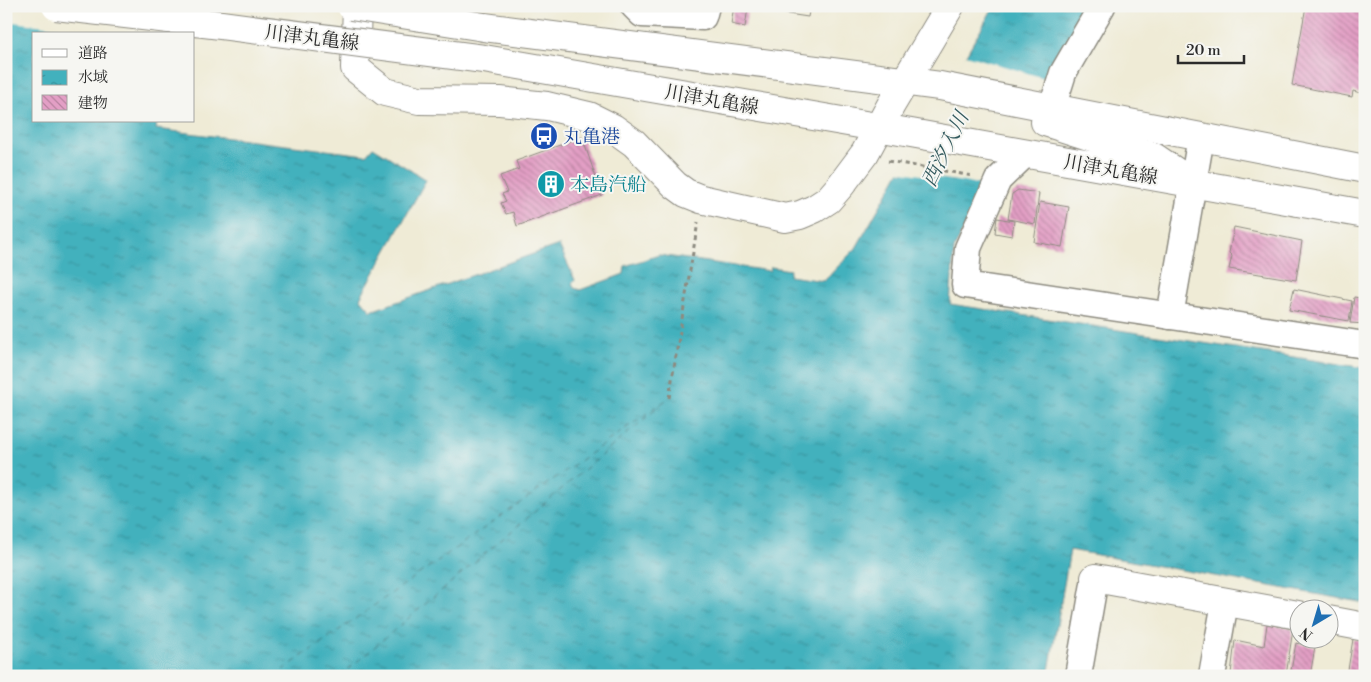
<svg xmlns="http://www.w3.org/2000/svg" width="1371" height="682" viewBox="0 0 1371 682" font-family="'Libre Bodoni','Noto Serif JP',serif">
<defs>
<pattern id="water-ripples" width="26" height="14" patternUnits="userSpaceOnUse" patternTransform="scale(1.25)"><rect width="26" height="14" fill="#42b1bd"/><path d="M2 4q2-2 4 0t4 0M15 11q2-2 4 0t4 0" fill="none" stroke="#37909a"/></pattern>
<pattern id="building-back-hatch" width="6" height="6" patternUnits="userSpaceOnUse" patternTransform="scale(1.25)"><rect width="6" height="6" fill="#e39fc5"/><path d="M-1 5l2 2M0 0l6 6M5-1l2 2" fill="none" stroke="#b882a0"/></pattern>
</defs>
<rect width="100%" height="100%" fill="#f6f6f2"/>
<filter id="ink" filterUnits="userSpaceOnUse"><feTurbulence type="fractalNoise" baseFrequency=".02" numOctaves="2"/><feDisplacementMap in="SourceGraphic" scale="10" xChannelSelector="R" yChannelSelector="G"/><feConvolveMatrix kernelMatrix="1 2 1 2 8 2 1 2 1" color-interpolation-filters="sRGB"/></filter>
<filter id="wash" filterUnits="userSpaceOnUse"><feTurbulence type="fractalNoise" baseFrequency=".0096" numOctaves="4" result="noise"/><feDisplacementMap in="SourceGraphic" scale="20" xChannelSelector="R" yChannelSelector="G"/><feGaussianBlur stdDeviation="1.12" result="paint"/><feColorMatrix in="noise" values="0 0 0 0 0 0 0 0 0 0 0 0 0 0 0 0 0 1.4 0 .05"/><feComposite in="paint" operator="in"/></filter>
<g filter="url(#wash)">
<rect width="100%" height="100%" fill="#efebd6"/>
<polygon fill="url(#water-ripples)" stroke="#366e74" points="6,6 169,34 34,34 34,121 157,121 156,129 366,155 373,147 426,180 360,298 371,311 559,245 575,280 572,284 574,288 580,290 624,274 625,266 659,255 770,271 771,267 790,270 789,276 824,281 856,248 994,6 1088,6 990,175 954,249 950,304 1365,368 1365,433 1362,446 1365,450 1365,603 1070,550 1048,676 6,676"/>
<g fill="#efebd6">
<polygon points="6,6 176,6 172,34 106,34 6,21"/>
<polygon points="965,55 1048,79 987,186 897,171"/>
</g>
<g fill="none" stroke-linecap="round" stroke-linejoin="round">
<g stroke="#335a5e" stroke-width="1" stroke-dasharray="6 5" stroke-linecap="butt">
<polyline points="274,676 669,398"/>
<polyline points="340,676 661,405"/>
</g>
</g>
<g id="blocks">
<g fill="url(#building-back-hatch)">
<polygon points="734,6 810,6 808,17 748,8 745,27 731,24"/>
<polygon points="1306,6 1365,6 1365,94 1353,91 1352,97 1292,85"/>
<polygon points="582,137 602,195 517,226 513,212 506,214 501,203 506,201 502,194 507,192 500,176 519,169 516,161"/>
<polygon points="1018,190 1039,193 1035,224 1008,219 1012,194"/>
<polygon points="1040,202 1069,207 1062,247 1034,242"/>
<polygon points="997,218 1014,221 1012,236 995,233"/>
<polygon points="1234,227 1302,241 1296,280 1229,269 1232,256 1229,253"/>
<polygon points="1294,289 1352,301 1349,321 1289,310"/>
<polygon points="1354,297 1365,299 1365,324 1350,323"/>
<polygon points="1267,624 1293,629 1286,676 1242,676 1231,674 1235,640 1264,646"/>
<polygon points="1353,639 1365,641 1365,676 1347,676"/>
<polygon points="1296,643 1315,647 1310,676 1290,676"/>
</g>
</g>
</g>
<g filter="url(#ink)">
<use href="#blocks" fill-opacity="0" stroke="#8d8b80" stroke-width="1"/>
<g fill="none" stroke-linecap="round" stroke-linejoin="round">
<g stroke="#8d8b80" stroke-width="29">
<g id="street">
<polyline points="634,6 642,14 703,17 706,6"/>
<polyline points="1052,108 1063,73 1102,6"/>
<polyline points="1025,154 998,180 968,248 965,285 1365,345"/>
<polyline points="1170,316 1201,137"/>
<polyline points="1078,676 1095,578"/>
<polyline points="1212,676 1225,602"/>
</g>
</g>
<g stroke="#8d8b80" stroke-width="30">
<g id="secondary">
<polyline points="357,6 355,68 385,92 419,100 500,101 547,106 589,116 613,128 634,143 675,185 686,193 701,199 785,218 800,215 814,209 828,200 841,185 865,153 891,105 950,6"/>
<polyline points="484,27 940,86 1365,169"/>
<polyline points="484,59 911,133 1365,214"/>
<polyline points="1045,122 1154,157 1185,178"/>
<polyline points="1095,578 1298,615"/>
<polyline points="1328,620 1365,627"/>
</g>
</g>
<g stroke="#8d8b80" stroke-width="3" stroke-dasharray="4 4" stroke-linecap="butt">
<polyline points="888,161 973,176"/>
<polyline points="669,398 698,222"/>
</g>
<use href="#street" stroke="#fff" stroke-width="26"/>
<use href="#secondary" stroke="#fff" stroke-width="28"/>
<g stroke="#8d8b80" stroke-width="30" stroke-linecap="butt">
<g id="secondary-bridge">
<polyline points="56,6 221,25 484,59"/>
<polyline points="351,6 484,27"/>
</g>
</g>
<use href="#secondary-bridge" stroke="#fff" stroke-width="28"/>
</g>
</g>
<defs>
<g id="bus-disc" transform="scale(1.4375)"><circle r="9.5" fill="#1a4fb4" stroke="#f6f6f2"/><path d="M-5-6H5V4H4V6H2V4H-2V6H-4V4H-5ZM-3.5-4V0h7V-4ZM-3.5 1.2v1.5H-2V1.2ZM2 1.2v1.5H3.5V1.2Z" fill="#fff"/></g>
<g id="building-disc" transform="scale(1.4375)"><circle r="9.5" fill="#0f9aa8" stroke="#f6f6f2"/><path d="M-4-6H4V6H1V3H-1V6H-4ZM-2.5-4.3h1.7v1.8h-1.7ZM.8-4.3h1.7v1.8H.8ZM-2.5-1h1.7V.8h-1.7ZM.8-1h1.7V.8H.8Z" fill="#fff"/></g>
</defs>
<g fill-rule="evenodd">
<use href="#bus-disc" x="544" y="136"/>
<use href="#building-disc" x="551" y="184"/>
</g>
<g text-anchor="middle" stroke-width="4" stroke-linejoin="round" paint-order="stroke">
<g font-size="19" fill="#2b2b2b" stroke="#f6f6f2">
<text transform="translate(312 37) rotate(7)" y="7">川津丸亀線</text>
<text transform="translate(712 99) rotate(10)" y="7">川津丸亀線</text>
<text transform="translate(1111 169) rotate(10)" y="7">川津丸亀線</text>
</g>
<g font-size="19" fill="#164399" stroke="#f6f6f2" text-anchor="start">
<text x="563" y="143">丸亀港</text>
</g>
<g font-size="19" fill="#0d838f" stroke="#f6f6f2" text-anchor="start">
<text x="570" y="191">本島汽船</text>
</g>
<g font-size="20" font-style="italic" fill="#335a5e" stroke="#f6f6f2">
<text transform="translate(945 149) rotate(-64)" y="7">西汐入川</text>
</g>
</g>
<rect width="1371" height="682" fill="none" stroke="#f6f6f2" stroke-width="25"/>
<rect x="32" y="32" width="162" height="90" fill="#f6f6f2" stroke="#a5a5a2"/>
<rect x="42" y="49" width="25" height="8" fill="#ffffff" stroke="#a5a5a2"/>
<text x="78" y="58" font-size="15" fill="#2b2b2b">道路</text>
<rect x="42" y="70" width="25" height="15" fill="url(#water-ripples)" stroke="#a5a5a2"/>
<text x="78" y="82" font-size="15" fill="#2b2b2b">水域</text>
<rect x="42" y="95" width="25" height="15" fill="url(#building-back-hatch)" stroke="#a5a5a2"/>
<text x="78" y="108" font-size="15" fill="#2b2b2b">建物</text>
<g transform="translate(1314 624) rotate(218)"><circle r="24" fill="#f6f6f2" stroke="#a5a5a2"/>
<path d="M0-4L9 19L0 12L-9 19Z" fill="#1f6fb2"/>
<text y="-8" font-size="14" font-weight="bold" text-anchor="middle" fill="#2b2b2b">N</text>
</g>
<path d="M1178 55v8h66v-8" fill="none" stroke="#2b2b2b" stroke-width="2.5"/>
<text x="1186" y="55" font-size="15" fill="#2b2b2b" stroke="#f6f6f2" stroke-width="4" paint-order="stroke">20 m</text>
</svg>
